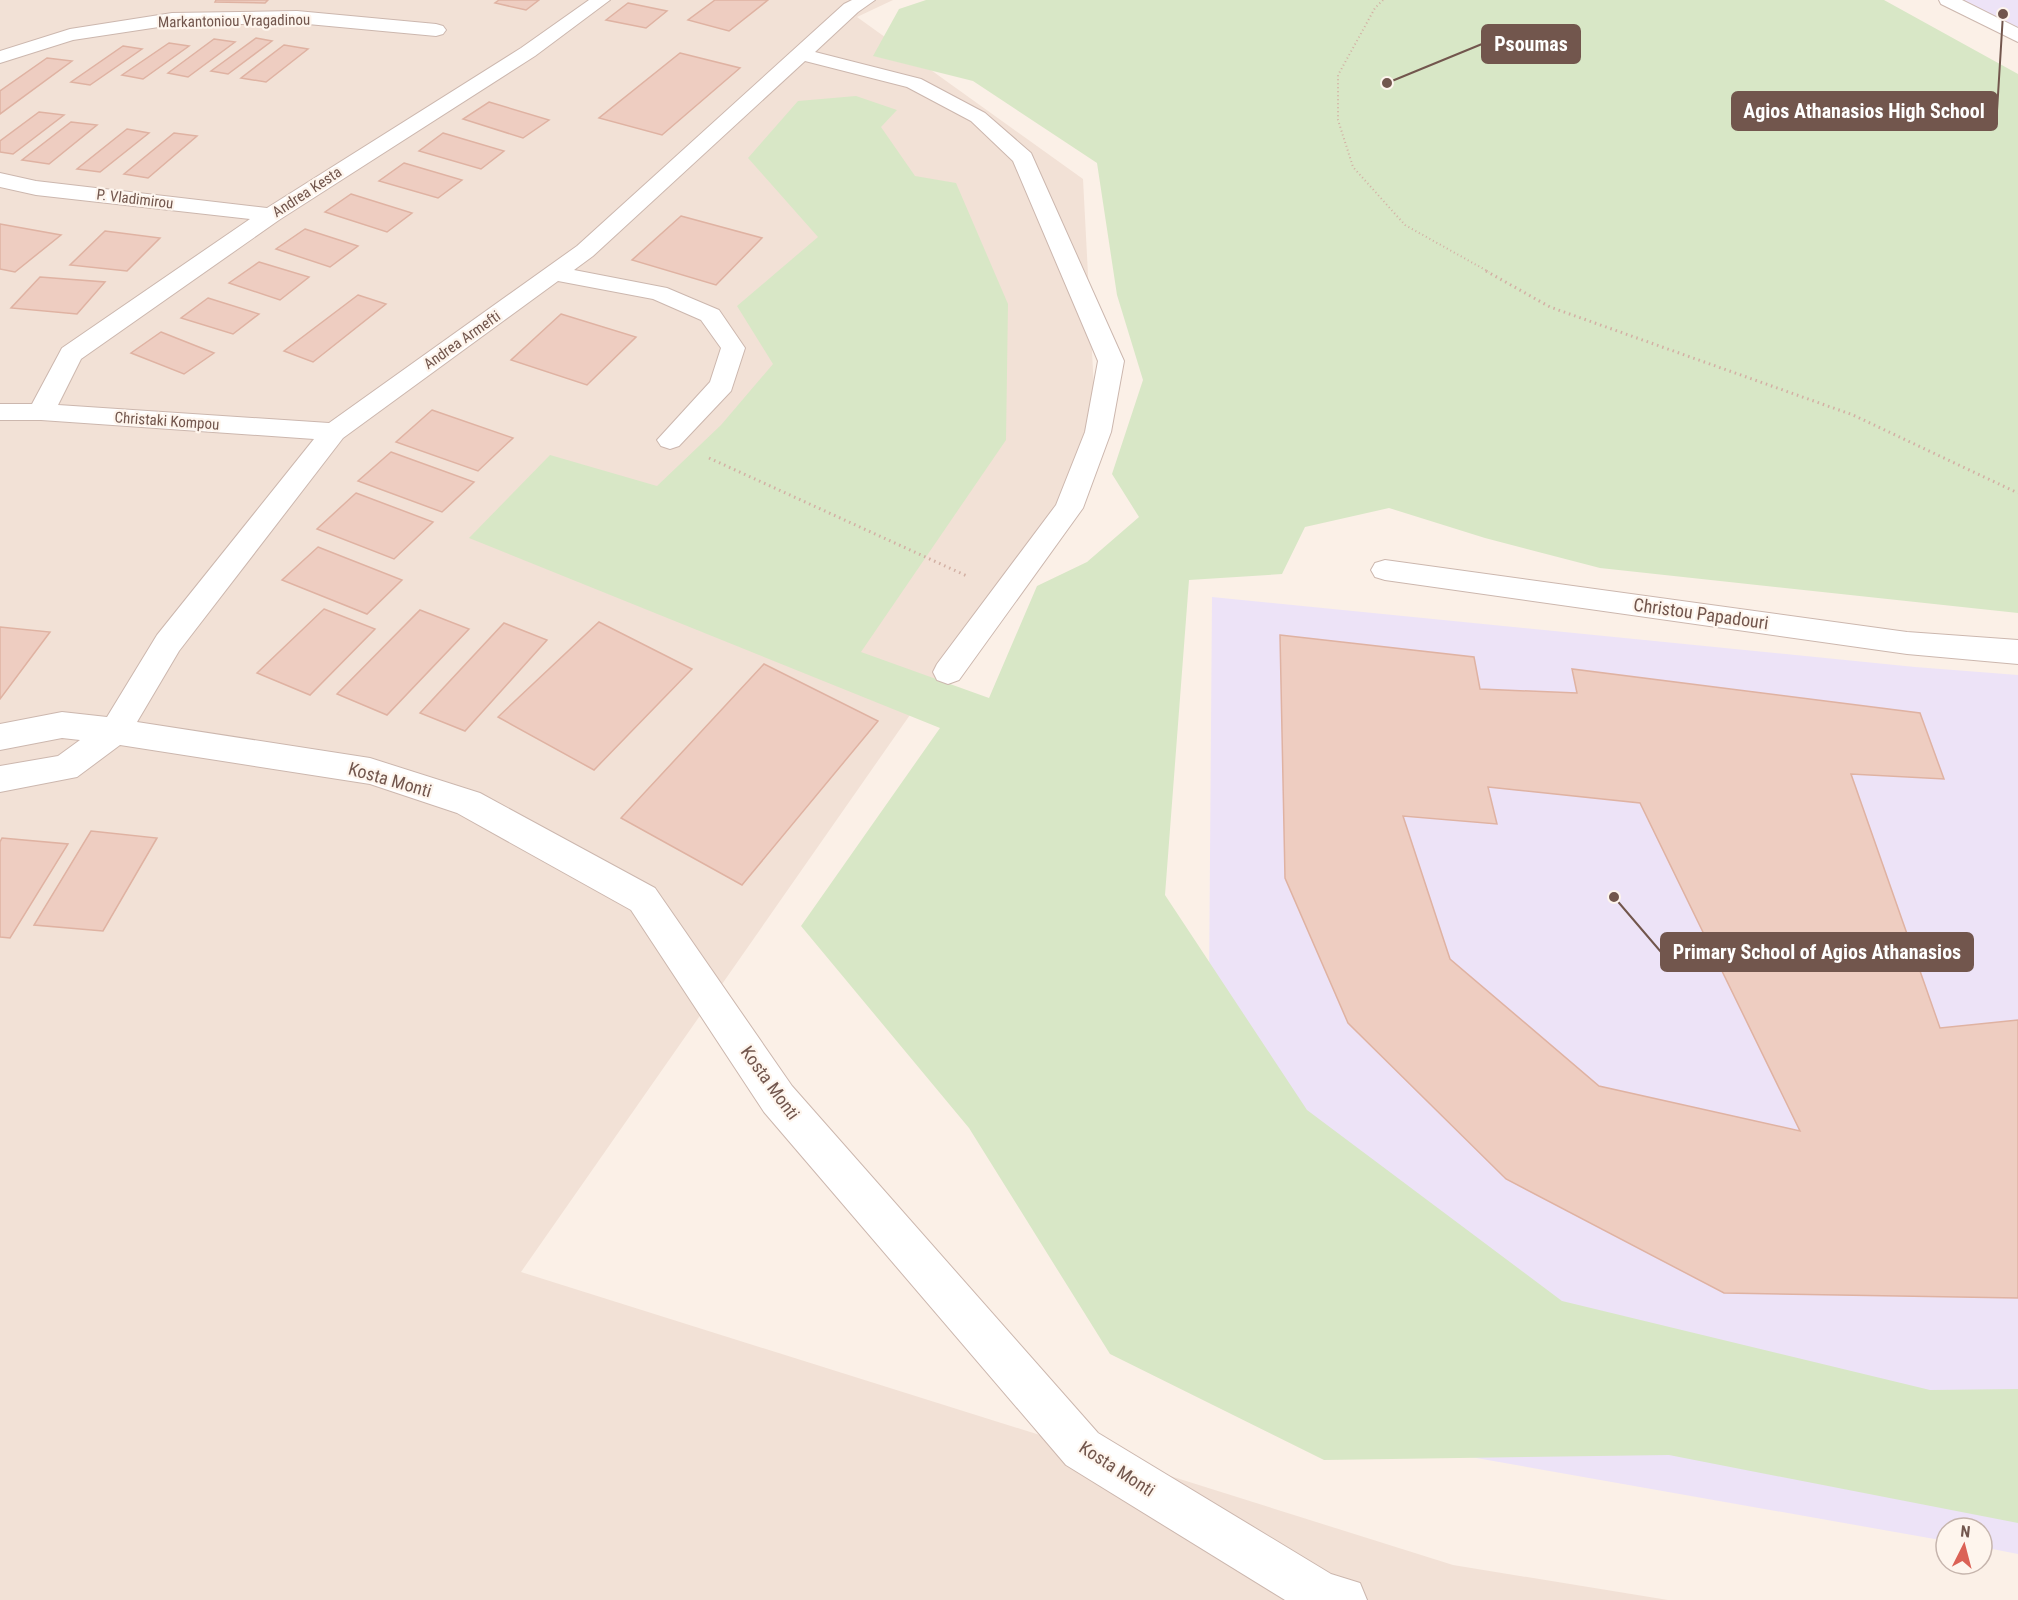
<svg xmlns="http://www.w3.org/2000/svg" width="2018" height="1600" viewBox="0 0 2018 1600" font-family="'Roboto Condensed',sans-serif">
<rect width="100%" height="100%" fill="#fbf0e7"/>
<polygon fill="#f2e1d6" points="0,0 893,0 857,17 1083,179 1097,447 521,1272 1453,1565 1668,1600 0,1600"/>
<g fill="#ede3f7">
<polygon points="1957,0 2018,0 2018,28"/>
<polygon points="1212,597 1915,667 2018,675 2018,1554 1982,1547 1982,1528 1946,1528 1946,1541 1397,1444 1208,1118"/>
</g>
<polygon fill="#d8e7c6" points="926,0 1884,0 2018,74 2018,613 1600,568 1485,538 1389,508 1305,527 1282,574 1189,580 1165,895 1307,1110 1562,1301 1930,1390 2018,1389 2018,1523 1669,1455 1324,1460 1110,1354 969,1128 801,926 940,728 469,538 550,455 657,486 721,425 773,364 737,306 818,237 748,158 798,101 856,96 897,110 881,127 915,176 956,183 1008,304 1006,440 861,652 989,698 1037,586 1087,562 1139,517 1112,474 1143,380 1117,295 1097,163 973,81 873,56 899,9"/>
<g fill="#eecdc1" stroke="#dfb2a2" stroke-width="1.5" fill-rule="evenodd">
<polygon points="216,0 268,0 265,3 215,2"/>
<polygon points="499,0 539,0 526,10 495,3"/>
<polygon points="715,0 768,0 729,31 688,20"/>
<polygon points="628,3 667,11 646,28 606,20"/>
<polygon points="256,38 272,41 228,74 211,71"/>
<polygon points="214,39 235,42 188,77 168,73"/>
<polygon points="169,43 189,46 143,79 122,75"/>
<polygon points="284,45 308,49 266,82 241,78"/>
<polygon points="123,46 142,49 90,85 71,82"/>
<polygon points="680,53 740,68 662,135 599,118"/>
<polygon points="47,58 72,61 0,114 0,91"/>
<polygon points="489,102 549,120 523,138 463,119"/>
<polygon points="39,112 64,115 13,154 0,152 0,141"/>
<polygon points="71,122 97,125 49,164 22,160"/>
<polygon points="127,129 149,133 100,172 77,169"/>
<polygon points="174,133 197,136 148,178 124,174"/>
<polygon points="443,133 504,151 481,169 419,151"/>
<polygon points="404,163 462,180 438,198 379,181"/>
<polygon points="351,194 412,213 387,232 325,212"/>
<polygon points="681,216 762,238 716,285 632,260"/>
<polygon points="0,224 61,235 15,272 0,269"/>
<polygon points="305,229 358,246 330,267 276,249"/>
<polygon points="105,231 160,238 127,271 70,265"/>
<polygon points="259,262 309,277 280,300 229,283"/>
<polygon points="40,277 105,282 77,314 11,308"/>
<polygon points="358,295 386,304 313,362 284,351"/>
<polygon points="208,298 259,314 233,334 181,318"/>
<polygon points="561,314 636,337 587,385 511,360"/>
<polygon points="161,332 214,353 184,374 131,353"/>
<polygon points="432,410 513,438 478,471 396,442"/>
<polygon points="391,452 474,482 442,512 358,481"/>
<polygon points="356,493 433,522 394,559 317,529"/>
<polygon points="318,547 402,580 367,614 282,580"/>
<polygon points="324,609 375,629 310,695 257,673"/>
<polygon points="420,610 469,629 387,715 337,694"/>
<polygon points="599,622 692,669 594,770 498,717"/>
<polygon points="504,623 547,640 465,731 420,713"/>
<polygon points="0,627 50,632 0,699"/>
<path d="M1280,635l194,22 6,32 97,4 -5,-24 348,44 24,66 -93,-5 89,254 78,-8v278l-294,-5 -218,-114 -158,-156 -63,-145zM1488,787l152,16 160,328 -201,-45 -149,-127 -47,-143 94,8z"/>
<polygon points="764,664 878,721 742,885 621,818"/>
<polygon points="91,831 157,838 103,931 34,925"/>
<polygon points="2,838 68,844 10,938 0,937 0,842"/>
</g>
<g fill="none" stroke-linecap="round" stroke-linejoin="round">
<g stroke="#ccb7ae" stroke-width="2">
<g id="minor">
<polygon points="589,0 610,0 535,56 279,220 81,359 58,405 329,423 577,246 844,4 852,0 875,0 858,12 815,52 921,79 985,113 1031,153 1124,361 1111,432 1083,508 959,680 948,684 937,680 933,672 937,664 1056,505 1085,432 1098,361 1013,161 971,121 907,87 805,61 593,256 574,270 667,288 719,310 745,348 731,391 679,446 670,449 661,446 657,440 710,382 721,348 701,320 653,299 558,281 343,438 179,651 137,722 370,758 480,793 655,888 792,1086 1098,1433 1331,1574 1360,1583 1367,1600 1285,1600 1066,1465 764,1112 631,910 457,813 370,784 120,745 77,777 0,792 0,766 58,756 80,740 62,738 0,750 0,724 62,712 107,717 157,635 314,439 41,420 0,420 0,404 32,404 62,348 250,219 36,195 0,187 0,173 36,181 267,208 521,48"/>
<polygon points="1939,0 1962,0 2018,28 2018,42 1941,4"/>
<polygon points="297,11 436,24 443,26 446,30 443,34 436,36 297,23 172,25 73,40 0,63 0,51 70,29 172,13"/>
<polygon points="1385,560 1907,632 2018,640 2018,664 1907,654 1385,580 1375,577 1371,570 1375,563"/>
</g>
</g>
<polyline stroke="#d3b0a4" stroke-width="2" stroke-dasharray="1 3" stroke-linecap="butt" points="1383,0 1375,8 1338,75 1338,120 1353,167 1405,225 1489,272"/>
<g stroke="#d3b0a4" stroke-width="3" stroke-dasharray="1.5 4" stroke-linecap="butt">
<polyline points="1486,271 1550,307 1853,415 2018,493"/>
<polyline points="709,458 967,576"/>
</g>
<use href="#minor" fill="#fff" fill-rule="evenodd"/>
</g>
<g text-anchor="middle" stroke-width="4.5" stroke-linejoin="round" paint-order="stroke">
<g font-size="15" fill="#72564d" stroke="#fef5ed">
<text transform="translate(234 21) rotate(-1)" y="5">Markantoniou Vragadinou</text>
<text transform="translate(307 192) rotate(-33)" y="5">Andrea Kesta</text>
<text transform="translate(135 199) rotate(7)" y="5">P. Vladimirou</text>
<text transform="translate(462 340) rotate(-35)" y="5">Andrea Armefti</text>
<text transform="translate(167 421) rotate(4)" y="5">Christaki Kompou</text>
</g>
<g font-size="18" fill="#72564d" stroke="#fef5ed">
<text transform="translate(1701 614) rotate(8)" y="6">Christou Papadouri</text>
<text transform="translate(390 780) rotate(16)" y="6">Kosta Monti</text>
<text transform="translate(770 1083) rotate(54)" y="6">Kosta Monti</text>
<text transform="translate(1117 1469) rotate(33)" y="6">Kosta Monti</text>
</g>
</g>
<path fill="none" stroke="#72564d" stroke-width="2" d="M1387 83L1482 44M2003 14L1997 111M1614 897L1661 952"/>
<g fill="#72564d" stroke="#fef5ed" stroke-width="2">
<circle cx="1387" cy="83" r="6"/>
<circle cx="2003" cy="14" r="6"/>
<circle cx="1614" cy="897" r="6"/>
</g>
<g fill="#72564d" stroke="#72564d" stroke-width="2">
<rect x="1482" y="25" width="98" height="38" rx="6"/>
<rect x="1732" y="92" width="265" height="38" rx="6"/>
<rect x="1661" y="933" width="312" height="38" rx="6"/>
</g>
<g font-size="20" text-anchor="middle" font-weight="bold" fill="#fff">
<text x="1531" y="51">Psoumas</text>
<text x="1864" y="118">Agios Athanasios High School</text>
<text x="1817" y="959">Primary School of Agios Athanasios</text>
</g>
<g transform="translate(1964 1546) rotate(6)"><circle r="28" fill="#fef5ed" stroke="#c6b5ad" stroke-width="1.5"/>
<path d="M0-4.5L10 22L0 15L-10 22Z" fill="#db6256"/>
<text y="-9" font-size="16" font-weight="bold" text-anchor="middle" fill="#72564d">N</text>
</g>
</svg>
